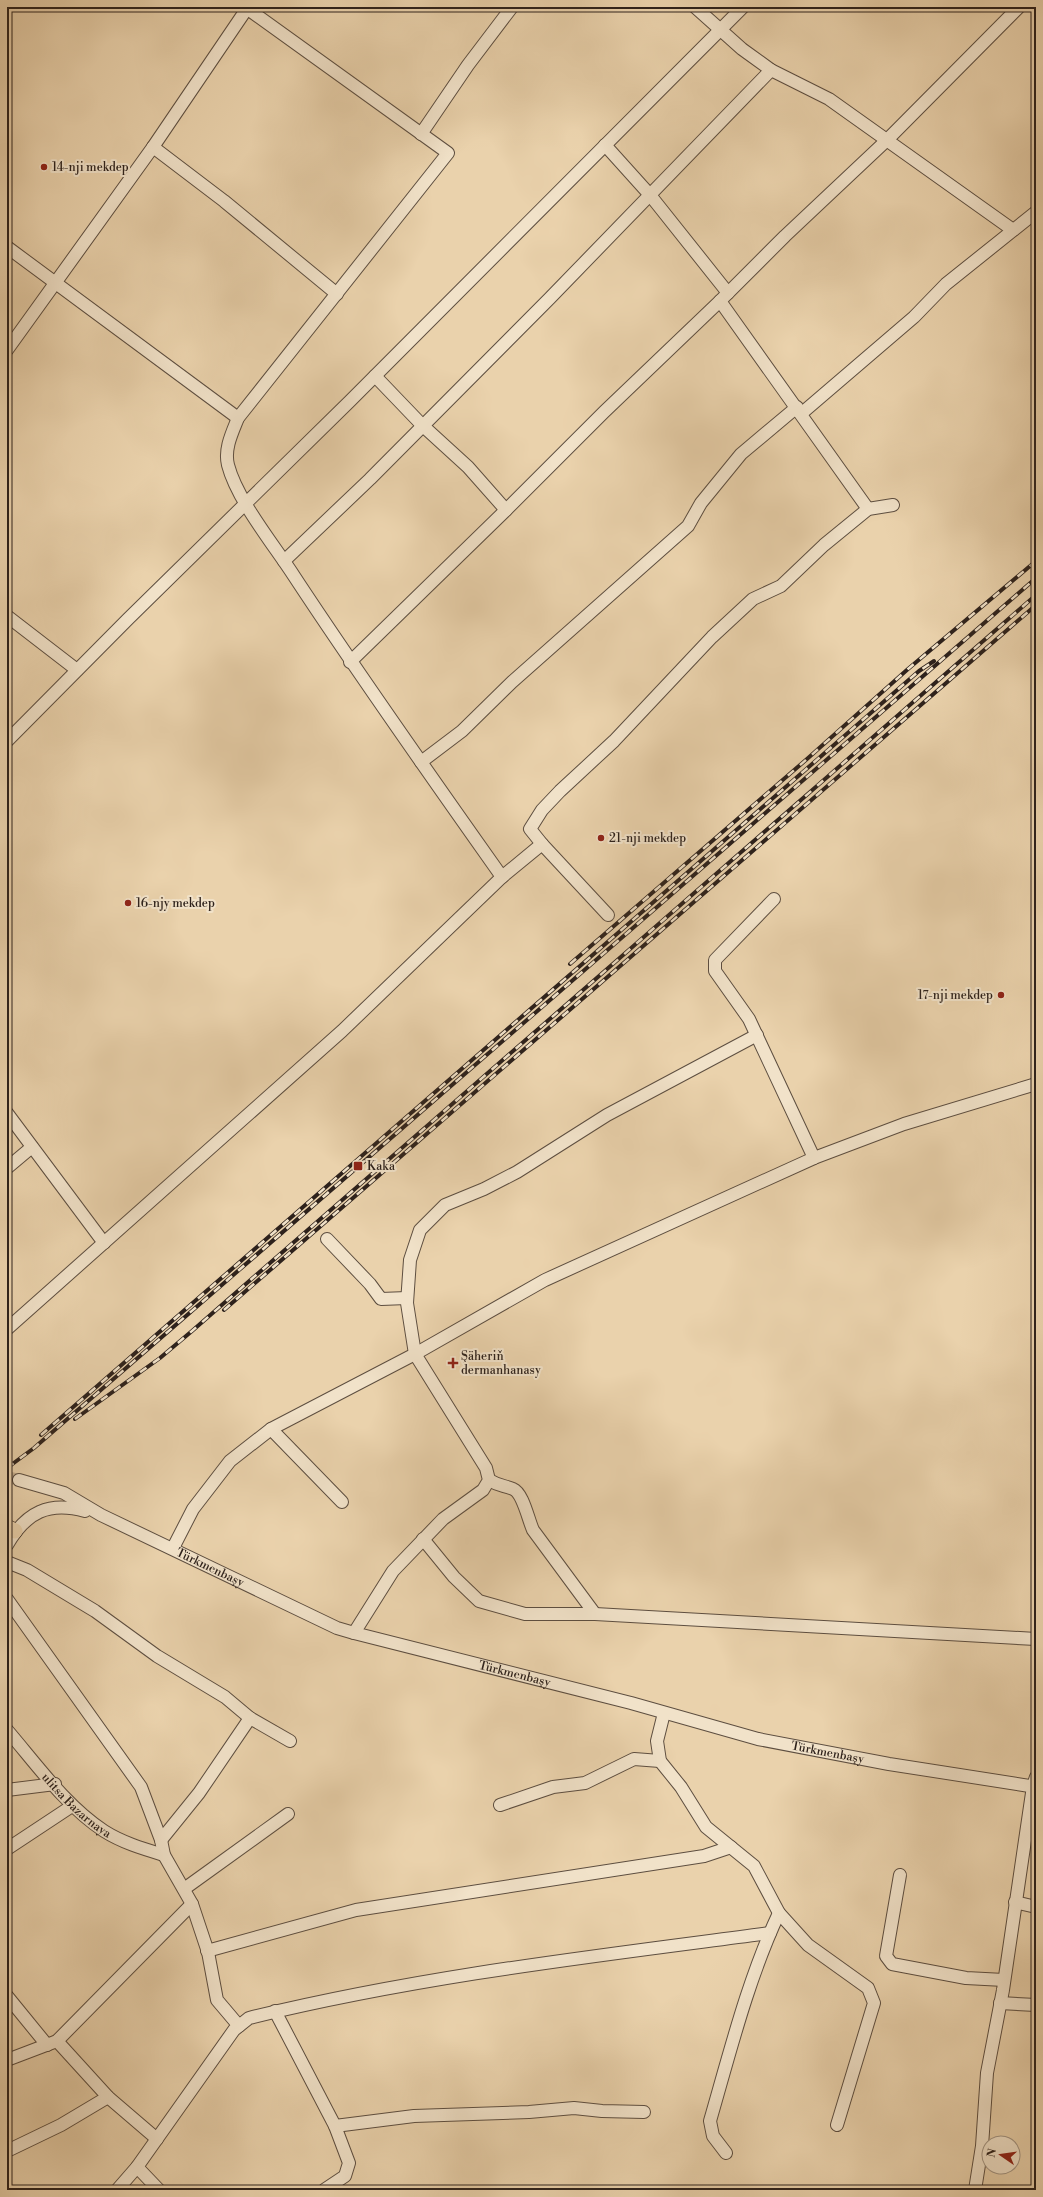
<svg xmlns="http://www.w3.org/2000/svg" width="1043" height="2197" viewBox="0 0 1043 2197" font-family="'Libre Bodoni',serif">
<rect width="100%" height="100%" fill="#ead2ac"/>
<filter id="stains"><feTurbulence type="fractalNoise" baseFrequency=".005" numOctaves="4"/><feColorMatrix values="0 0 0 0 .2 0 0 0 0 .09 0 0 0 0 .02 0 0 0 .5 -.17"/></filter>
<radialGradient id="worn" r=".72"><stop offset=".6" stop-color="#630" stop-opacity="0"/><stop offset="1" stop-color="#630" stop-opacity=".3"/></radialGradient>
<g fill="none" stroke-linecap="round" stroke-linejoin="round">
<polyline stroke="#c4af8f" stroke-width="12" stroke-dasharray="12 6" stroke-linecap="butt" points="7,1477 19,1480"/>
<g stroke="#5d4e40" stroke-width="14">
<g id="minor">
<path d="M245,7l203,146 -210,265c-6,15 -14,31 -10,47 9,35 46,80 66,111 67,102 138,202 208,301"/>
<polyline points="695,7 742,49 771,70 829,99 1013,230"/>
<polyline points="421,134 468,65 512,7"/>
<polyline points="605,145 650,195 728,293"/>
<polyline points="153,147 224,201 337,294"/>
<polyline points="7,247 238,418"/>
<polyline points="720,301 868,509"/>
<polyline points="7,350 153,147 248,7"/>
<polyline points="375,376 422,425 468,467 506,510"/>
<polyline points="802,413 914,317 946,284 1036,212"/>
<polyline points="284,561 370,479 550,298 771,70"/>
<polyline points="7,616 77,670"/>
<polyline points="350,662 506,510 604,412 720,301 785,236 887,140 1019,7"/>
<polyline points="7,741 128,619 350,401 743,7"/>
<polyline points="421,762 462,731 512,682 688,526 701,503 741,454 797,407"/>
<polyline points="542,844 530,829 542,810 560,791 614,741 712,637 753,599 781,586 824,545 868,509 893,505"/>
<polyline points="774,899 715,960 715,971 749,1019 814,1158"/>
<polyline points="7,1113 104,1243"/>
<polyline points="7,1168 32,1147"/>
<polyline points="327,1239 370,1284 381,1299 407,1298"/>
<polyline points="7,1329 342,1031 502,877 542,844 608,915"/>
<polyline points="271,1429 342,1502"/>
<path id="s1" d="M19,1480l45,13 37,22 236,113 17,5 277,70 127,36 131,25 147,23"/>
<path d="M489,1480c10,6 14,5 24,9 10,4 15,30 20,41l62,84"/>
<polyline points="423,1539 454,1577 479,1601 525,1614 595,1614 1036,1639"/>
<path d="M7,1545c19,-33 42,-44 78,-34"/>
<polyline points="173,1548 193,1509 230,1461 271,1429 415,1354 545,1280 814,1158 904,1124 1036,1084"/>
<polyline points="7,1562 27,1570 95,1611 157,1656 225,1697 250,1718 290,1741"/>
<polyline points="7,1599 141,1787 161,1840 164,1855 192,1904 208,1952 217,2000 239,2026"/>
<polyline points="354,1633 393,1571 443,1519 483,1490 489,1480 486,1468 415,1354 407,1303 410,1260 420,1230 445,1205 484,1189 517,1172 607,1115 757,1035"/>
<polyline points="664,1713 657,1741 660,1761 681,1787 706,1827 754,1866 779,1913 808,1945 868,1988 874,2003 837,2125"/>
<path id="s2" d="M7,1730c30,35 59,76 97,101 19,12 40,18 60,24"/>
<polyline points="7,1790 55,1784"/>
<polyline points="500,1805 553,1787 585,1783 634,1759 660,1761"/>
<polyline points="161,1840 199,1793 250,1718"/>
<polyline points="7,1849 72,1806"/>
<polyline points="900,1875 886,1956 892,1964 966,1978 1004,1980"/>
<polyline points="184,1889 288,1814"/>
<polyline points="1015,1902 1036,1907"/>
<polyline points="207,1951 356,1910 704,1856 731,1847"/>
<polyline points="7,1996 47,2045"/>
<polyline points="1000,2003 1036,2005"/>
<polyline points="275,2011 335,2126 349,2163 345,2176 324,2190"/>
<polyline points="57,2041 108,2097 157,2139"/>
<polyline points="7,2060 57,2041 192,1904"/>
<polyline points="335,2126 414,2116 529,2112 574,2108 602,2111 644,2112"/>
<polyline points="7,2151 61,2125 108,2097"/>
<path d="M726,2153l-13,-17 -3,-15c20,-69 38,-142 69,-208"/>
<polyline points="137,2167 159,2190"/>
<path d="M117,2190l20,-23 97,-137 15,-12c171,-42 347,-62 521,-85"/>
<polyline points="975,2190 982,2146 987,2073 1003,1990 1033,1786 1036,1777"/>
</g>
</g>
<g stroke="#2e221c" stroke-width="16">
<polyline id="major" points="7,1527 15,1531"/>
</g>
<use href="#minor" stroke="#f1e2c9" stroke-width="12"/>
<use href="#major" stroke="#ead2ac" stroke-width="15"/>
<g stroke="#2e221c" stroke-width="4">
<g id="rail">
<polyline points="570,964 807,759 908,669 1036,561"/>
<polyline points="224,1310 1036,605"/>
<polyline points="75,1419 160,1358 192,1331 1036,595"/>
<polyline points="41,1435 919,671 934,661"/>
<polyline points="7,1468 34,1448 1036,578"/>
</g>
</g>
<use href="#rail" stroke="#f1e2c9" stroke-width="2.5" stroke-dasharray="8" stroke-linecap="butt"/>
</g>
<g fill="#8f2418" stroke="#f1e2c9" stroke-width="1.5">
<circle cx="44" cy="167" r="4"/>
<circle cx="601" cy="838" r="4"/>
<circle cx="128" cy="903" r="4"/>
<circle cx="1001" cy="995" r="4"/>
<rect x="353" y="1161" width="10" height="10" rx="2"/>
<path d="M451 1357h4v4h4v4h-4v4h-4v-4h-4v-4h4z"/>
</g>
<g text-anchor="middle" stroke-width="4" stroke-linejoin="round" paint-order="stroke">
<g font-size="12" fill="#2e221c" stroke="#f1e2c9" text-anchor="start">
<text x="52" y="171">14-nji mekdep</text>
<text x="609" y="842">21-nji mekdep</text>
<text x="136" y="907">16-njy mekdep</text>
<text x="993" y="999" text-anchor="end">17-nji mekdep</text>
<text x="367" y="1170">Kaka</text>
<text x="461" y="1360">Şäheriň<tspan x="461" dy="14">dermanhanasy</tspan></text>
</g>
<g font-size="12" fill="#2e221c" stroke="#f1e2c9">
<text dy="4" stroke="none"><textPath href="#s1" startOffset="211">Türkmenbaşy</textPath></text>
<text dy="4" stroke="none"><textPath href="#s1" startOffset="535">Türkmenbaşy</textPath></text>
<text dy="4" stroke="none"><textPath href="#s1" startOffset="858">Türkmenbaşy</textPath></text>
<text dy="4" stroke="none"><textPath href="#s2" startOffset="103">ulitsa Bazarnaya</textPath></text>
</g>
</g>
<rect width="1043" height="2197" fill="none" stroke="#ead2ac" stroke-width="24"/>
<rect x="8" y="8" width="1027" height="2181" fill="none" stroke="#2e221c" stroke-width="2"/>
<rect x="12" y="12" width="1019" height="2173" fill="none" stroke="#2e221c"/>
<g transform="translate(1001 2155) rotate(283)"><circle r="19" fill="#f1e2c9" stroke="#a39584"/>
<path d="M0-3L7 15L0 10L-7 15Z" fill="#8f2418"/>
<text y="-6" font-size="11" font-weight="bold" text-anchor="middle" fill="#2e221c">N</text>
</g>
<rect width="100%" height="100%" filter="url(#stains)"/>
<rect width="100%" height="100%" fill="url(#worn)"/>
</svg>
